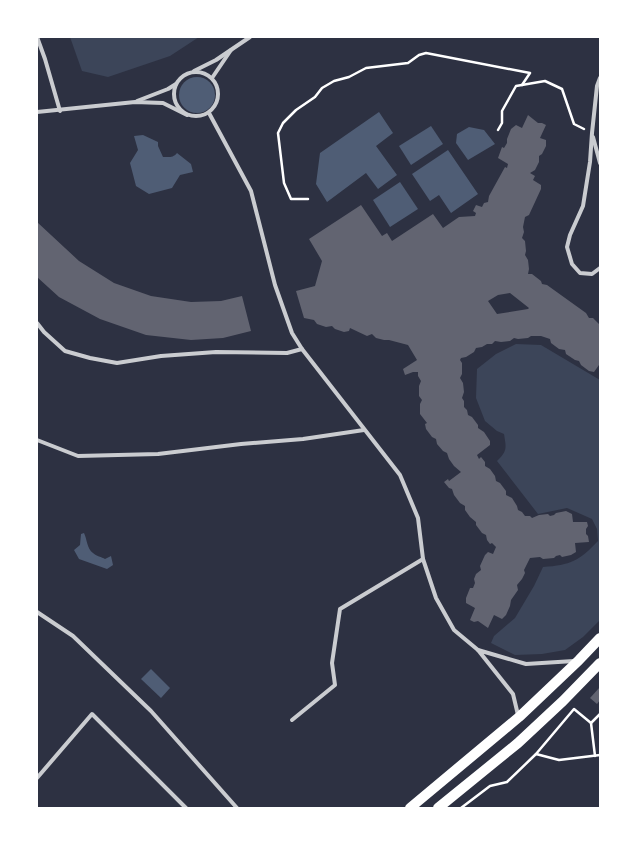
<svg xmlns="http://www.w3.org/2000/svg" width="637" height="845" viewBox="0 0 637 845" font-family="'Titillium Web',sans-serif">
<rect width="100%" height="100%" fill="#2d3142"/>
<g fill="#3c4559">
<polygon points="70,37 199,37 170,56 108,77 82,71"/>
<path d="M516,344l25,1 59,35v240l-17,17 -18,13 -23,4 -27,1 -24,-12 3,-7 21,-18 19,-32 9,-19c28,-2 36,-6 55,-26l-1,-12 -5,-10 -9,-4 -16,-7 -29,6 -41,-53c11,-10 9,-14 7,-27l-7,-3 -12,-10 -9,-23 1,-29 19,-15z"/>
</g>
<g fill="#4f5d75">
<circle cx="197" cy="95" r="18"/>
<polygon points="379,112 393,133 376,146 397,175 378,189 366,173 327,202 316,184 320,153"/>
<polygon points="431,126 443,144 411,165 399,146"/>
<polygon points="469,127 484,130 495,144 468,160 456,143 457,134"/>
<path d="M143,135l15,7v4l5,11c6,0 10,1 14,-4l14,11 2,8 -13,3 -8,13 -23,6 -13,-8 -6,-23 8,-13 -4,-14z"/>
<polygon points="448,150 478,194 451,213 439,195 430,201 412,174"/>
<polygon points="400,182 418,209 390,227 373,200"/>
<path d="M84,533c3,6 3,16 9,20 3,3 9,4 12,6l6,-3 2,9 -6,4 -28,-10 -5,-9 6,-5 1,-11z"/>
<polygon points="151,669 170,688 161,698 141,679"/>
</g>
<g fill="#626471" fill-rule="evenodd">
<path d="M528,115l10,8h4l4,2 -6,13 6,2v6l-4,8 -3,2v6l-4,8 -5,3 5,3 -2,4 8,5v4l-12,26 -4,2 -2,10 1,5 -2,6 3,3 1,10 -1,4 3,5 1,9 -1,5h4l9,7 1,3 5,1 39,28 3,5h4l7,7v41l-1,-1 -5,7 -5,-1 -8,-6 -2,-4 -4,-1 -9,-6 -1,-4 -6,-1 -8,-6 -1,-4 -9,-3h-10l-3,2 -10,1 -4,-1 -4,3 -9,1 -6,-1 -3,3h-5l-5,3 -6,1 -2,4 -8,5 -5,1 -1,2 2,3v11l-2,4 3,5 1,9 -2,6 2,3v6l3,3 1,5 4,2 6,8v3l6,4 6,9v4l-13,10 2,4 2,-2 4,5v4l5,3 5,7 1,5 4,2 6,8v4l6,3 5,8 1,4 4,2 3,4h5l2,2 7,-3 9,-1 2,2 4,-1 2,-2 10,-2 6,3 1,8h14l1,4 -2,3v5l2,2 1,6 -14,1 1,9 -5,3 -9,2 -2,-2 -4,1 -2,2 -11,1 -3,-2 -10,1 -6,12 1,3 -3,6 -5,6 1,5 -7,10 -1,6 -4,9 -4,4 -8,-4 -6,13 -10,-7 -4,1 -4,-2 5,-12 -9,-5v-5l4,-10h3l2,-5 -1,-4 2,-5 5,-4 -1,-4 5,-11 3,-3 5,2 3,-7 -4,-4 -2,1 -3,-4 -1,-5 -4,-2 -6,-8v-3l-6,-5 -5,-7v-4l-5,-3 -6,-8 -2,-6 -3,-1 -5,-6 4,-3 1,2 12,-9 -7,-6 -5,-7 -2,-6 -4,-2 -6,-7 -1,-5 -4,-2 -6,-8 -1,-5 2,-1 -7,-9v-10l2,-4 -3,-4v-10l2,-5 -3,-5v-4h-5l-8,3 -2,-6 14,-9 -9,-15 -19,-5h-5l-8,-2 -4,-4 -5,2 -17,-8 -1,3 -5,1 -9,-3 -3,-3 -6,1 -9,-3 -3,-4 -10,-2 -8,-27 19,-5 7,-25 -13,-22 52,-34 21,31 5,-3 5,8 41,-27 10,14 16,-11 16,-1 1,-3 -3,-2 3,-6 6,2 2,-4 4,-1 1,-6 16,-29 2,1 1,-4 -10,-6 4,-11 2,1 3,-5v-4l4,-10 5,-4 6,3zM510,293l19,15 -1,1 -31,5 -9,-13 10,-6z"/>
<polygon points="37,222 79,261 114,283 151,296 191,302 221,301 242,296 251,331 223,338 191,340 146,335 100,319 59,297 37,277"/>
<polygon points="600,687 600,700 597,704 590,698"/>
</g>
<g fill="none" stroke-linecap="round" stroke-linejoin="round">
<g stroke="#fff" stroke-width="2.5">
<polyline points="498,130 502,123 502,111 516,86 545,81 562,89 574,124 584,129"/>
<polyline points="308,199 291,199 284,183 278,133 283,123 296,110 315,97 322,88 334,81 349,77 366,68 408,63 419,55 426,53 530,73 522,85"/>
<polyline points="600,714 591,723 574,709 536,754 559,760 600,755"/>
<polyline points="591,723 595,756"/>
<polyline points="461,808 490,786 507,782 536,754"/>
</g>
<g stroke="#caccd0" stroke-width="4">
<polyline points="37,37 45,59 60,111"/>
<polyline points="194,71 216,60 250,37"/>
<circle cx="196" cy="94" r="22"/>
<polyline points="212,78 231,50"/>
<polyline points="600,78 597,86 592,133 590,162 583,206 570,235 567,247 572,264 580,273 592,274 600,268"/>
<polyline points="137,101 168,89 176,84"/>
<polyline points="37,112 135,102 163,103 187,115"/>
<polyline points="209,113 251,191 275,285 292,333 302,349 400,475 418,518 423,559 436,598 454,630 478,650"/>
<polyline points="593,137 600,163"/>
<polyline points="37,323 44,332 65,351 90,358 117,363 161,356 216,352 287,353 302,349"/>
<polyline points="37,440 78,456 158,454 241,444 303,439 364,430"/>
<polyline points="37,612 73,636 151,711 237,808"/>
<polyline points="518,715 513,694 478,650 526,664 574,661"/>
<polyline points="292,720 335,685 332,663 340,609 423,559"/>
<polyline points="37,778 92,714 186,808"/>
</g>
<g stroke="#fff" stroke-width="10">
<polyline points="410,808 519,717 579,660 600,638"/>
<polyline points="438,808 518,743 563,701 600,663"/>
</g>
</g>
<rect width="637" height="845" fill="none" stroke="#ffffff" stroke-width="76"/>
</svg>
